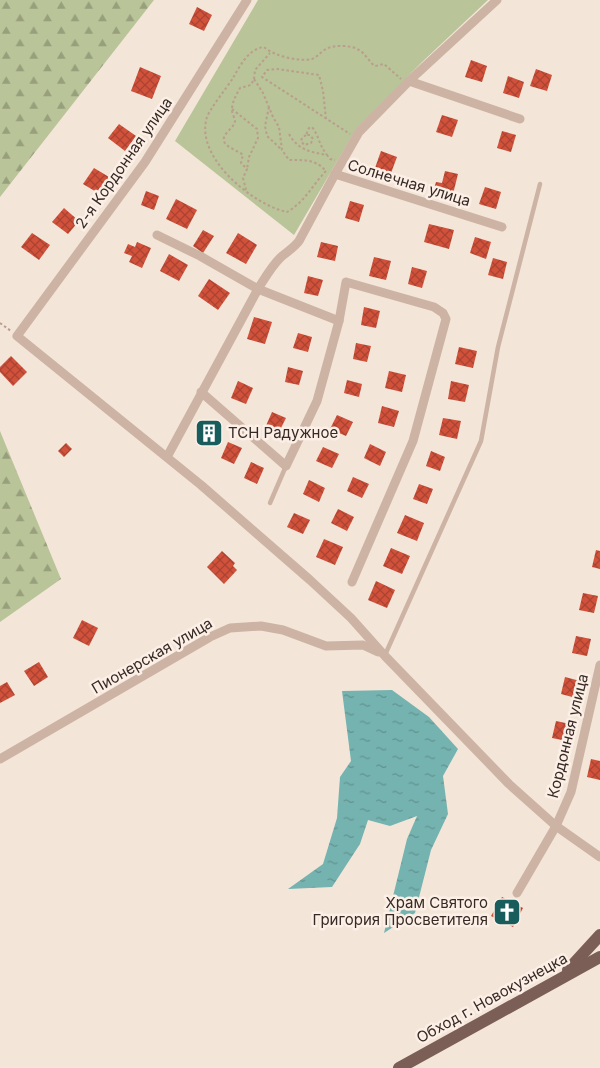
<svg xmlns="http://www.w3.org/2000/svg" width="600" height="1068" viewBox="0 0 600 1068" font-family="Inter,sans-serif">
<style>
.green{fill:#b9c498}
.forest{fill:url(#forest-firs)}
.water{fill:url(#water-ripples)}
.building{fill:url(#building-cross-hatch)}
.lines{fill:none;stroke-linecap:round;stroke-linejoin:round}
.path{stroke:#b99d8e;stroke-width:2;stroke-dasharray:2.5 2.5;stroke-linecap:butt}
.service{stroke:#cdb3a4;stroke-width:4.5}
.minor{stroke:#cdb3a4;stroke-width:9}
.primary{stroke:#7b5f56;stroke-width:12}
.labels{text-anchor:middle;stroke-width:5;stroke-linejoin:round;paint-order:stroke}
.street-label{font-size:15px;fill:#372a26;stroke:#fbefe6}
.poi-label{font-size:15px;fill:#372a26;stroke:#fbefe6;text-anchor:start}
</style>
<defs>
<pattern id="forest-firs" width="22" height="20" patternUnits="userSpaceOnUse" patternTransform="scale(1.25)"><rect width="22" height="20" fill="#b9c498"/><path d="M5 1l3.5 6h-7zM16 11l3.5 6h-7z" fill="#979f7c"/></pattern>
<pattern id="water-ripples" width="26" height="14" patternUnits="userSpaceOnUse" patternTransform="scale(1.25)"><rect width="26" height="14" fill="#75b3b0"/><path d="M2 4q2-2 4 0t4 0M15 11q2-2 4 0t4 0" fill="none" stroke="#61928f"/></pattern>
<pattern id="building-cross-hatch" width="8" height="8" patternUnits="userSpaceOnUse" patternTransform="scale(1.25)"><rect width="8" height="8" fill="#d1513a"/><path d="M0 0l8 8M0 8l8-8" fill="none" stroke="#aa4331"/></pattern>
</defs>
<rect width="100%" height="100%" fill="#f4e5d9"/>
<polygon class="green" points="258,0 488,0 421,63 356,129 294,235 175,141"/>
<g class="forest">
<polygon points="0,0 154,0 0,197"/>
<polygon points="0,431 61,579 0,622"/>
</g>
<polygon class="water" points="392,690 429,717 458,749 443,776 448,814 431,850 415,913 384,933 407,839 417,816 390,826 368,820 360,844 332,887 288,889 323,864 337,818 340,777 351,761 342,691"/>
<g class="building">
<polygon points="197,7 212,15 204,31 189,24"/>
<polygon points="471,60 487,66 482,82 465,77"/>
<polygon points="140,67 161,76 152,99 131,91"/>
<polygon points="536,69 552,75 547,91 530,86"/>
<polygon points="508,76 524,82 519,98 503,93"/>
<polygon points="442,115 458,120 452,137 436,132"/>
<polygon points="119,124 136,136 125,151 108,138"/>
<polygon points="502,131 516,135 511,152 497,148"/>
<polygon points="381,151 397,157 391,173 375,168"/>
<polygon points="94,168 109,177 98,193 83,184"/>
<polygon points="445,171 458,174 453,194 434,189 436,182 442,183"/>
<polygon points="485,187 501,192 496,209 479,204"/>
<polygon points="146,191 159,196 154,210 141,205"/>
<polygon points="176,199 197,210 187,229 166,219"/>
<polygon points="350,201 364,205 359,222 345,218"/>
<polygon points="64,208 79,221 68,234 52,222"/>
<polygon points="429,224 454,230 449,249 424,242"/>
<polygon points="203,230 214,236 203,253 193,246"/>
<polygon points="32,233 50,245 39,260 21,247"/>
<polygon points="238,233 257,245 246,264 226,253"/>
<polygon points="475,237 491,242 486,259 470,253"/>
<polygon points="137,242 151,248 142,268 129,262 132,256 124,253 128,244 135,247"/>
<polygon points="321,242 338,246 335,261 317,257"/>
<polygon points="169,254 188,265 179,281 160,271"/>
<polygon points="374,257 391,261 386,280 369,276"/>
<polygon points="493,258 507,262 503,279 488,275"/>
<polygon points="412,267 427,271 422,288 408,284"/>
<polygon points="308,276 323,280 318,296 304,293"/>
<polygon points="209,279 230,293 218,310 198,296"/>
<polygon points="364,307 380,311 376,328 361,325"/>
<polygon points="254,317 272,322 265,344 247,339"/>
<polygon points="298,333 312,337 308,352 293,348"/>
<polygon points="356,343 371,346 367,362 353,359"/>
<polygon points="459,347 477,351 473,368 455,364"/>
<polygon points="11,356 27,372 13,386 0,372 0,367"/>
<polygon points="288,367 303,371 299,385 285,382"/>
<polygon points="389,371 406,375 402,392 385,388"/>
<polygon points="347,380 362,384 359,397 344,393"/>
<polygon points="238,381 253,388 246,404 231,398"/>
<polygon points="451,381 469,385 465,402 448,399"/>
<polygon points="382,406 399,411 394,427 378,423"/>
<polygon points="272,412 286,418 278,434 265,428"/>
<polygon points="337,415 353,422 346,436 330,429"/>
<polygon points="443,418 461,421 457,439 439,435"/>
<polygon points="206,422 219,428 212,444 199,438"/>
<polygon points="228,442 242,448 234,464 221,458"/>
<polygon points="66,443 72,449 64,457 58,451"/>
<polygon points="370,444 386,452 380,466 364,458"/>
<polygon points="323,447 339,454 332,468 316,461"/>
<polygon points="431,451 445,457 440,471 426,466"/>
<polygon points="251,462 264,468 257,484 244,478"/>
<polygon points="353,477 369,484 362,498 347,491"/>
<polygon points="309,480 325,488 319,502 303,494"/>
<polygon points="419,484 433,489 427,504 413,499"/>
<polygon points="338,509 354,517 347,531 331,523"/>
<polygon points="294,513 310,520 303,534 287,527"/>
<polygon points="405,515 424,523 417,541 397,533"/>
<polygon points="324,539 343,547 335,565 316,557"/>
<polygon points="391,548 410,556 402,574 383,566"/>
<polygon points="596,550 600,551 600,569 592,567"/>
<polygon points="222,551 235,563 233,566 237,570 224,584 207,567"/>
<polygon points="376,581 395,590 387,608 368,600"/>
<polygon points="583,593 598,596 594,613 579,610"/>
<polygon points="82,620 98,628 89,646 73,638"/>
<polygon points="576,636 591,639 587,656 572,653"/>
<polygon points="39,662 48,677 34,686 24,671"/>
<polygon points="565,677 580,681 576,698 561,694"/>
<polygon points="7,682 15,695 0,703 0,686"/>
<polygon points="556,721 570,724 567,741 552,738"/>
<polygon points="591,759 600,761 600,780 587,777"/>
<polygon points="502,897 523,908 513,927 491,916"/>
</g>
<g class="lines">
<g class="path">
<polyline points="254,79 255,70 270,53"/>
<polyline points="269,107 265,126 267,136 282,150"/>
<polyline points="232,109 257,129 258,138 249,157 247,169"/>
<polyline points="326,119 323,91 319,75 277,69 267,70 262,77 350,134"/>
<path d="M289 134C298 150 310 152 327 155L330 159 335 160"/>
<path d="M306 135 302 138 301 141 304 145 311 143 313 139 310 135H306L309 128 312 127C319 136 319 145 327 155"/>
<path d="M326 171C313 184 305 202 287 212 253 205 194 157 207 117 211 107 226 89 233 78 240 66 248 49 264 47 274 56 299 62 312 59 318 57 322 50 328 48 335 45 352 45 359 50 365 53 369 62 375 66L384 64 401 79"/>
<path d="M246 190 243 178 247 169 241 163 243 155C239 151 225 147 224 141 222 133 234 129 235 121 235 118 232 114 232 110 232 102 236 95 240 88L251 85 254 79 263 93 273 117 279 127 282 150 289 160C303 160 315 159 325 170"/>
<polyline points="0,323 11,331"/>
</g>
<g class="service">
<polyline points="270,503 286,466"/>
<polyline points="385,655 481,441 498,347 540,184"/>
</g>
<g class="minor">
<polyline points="247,0 145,162 17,336 201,485 310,580 351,618 385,656 509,784 556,826 600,857"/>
<polyline points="497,0 409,81 359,132 335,174 502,227"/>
<polyline points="409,81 520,119"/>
<polyline points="157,235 200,256 258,289 339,321"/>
<polyline points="201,392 286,466 317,401 339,321 346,282 434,307 443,313 446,319 413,441 352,582"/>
<path d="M167 457 258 289C265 278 271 267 280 258 286 252 293 249 299 241L335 174"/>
<polyline points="0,759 210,637 230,628 261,626 283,630 326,646 363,645 378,652"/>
<polyline points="517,893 556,826 571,792 600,665"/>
</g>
<g class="primary">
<polyline points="568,970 600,935"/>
<polyline points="399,1068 600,957"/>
</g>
</g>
<defs>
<g id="building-square" transform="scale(1.4375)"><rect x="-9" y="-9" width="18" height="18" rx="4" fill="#185c5b" stroke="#fbefe6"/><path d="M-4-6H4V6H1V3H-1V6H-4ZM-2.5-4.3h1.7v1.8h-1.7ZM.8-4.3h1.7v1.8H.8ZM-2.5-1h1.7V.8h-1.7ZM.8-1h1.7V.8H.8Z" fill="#fff"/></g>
<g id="church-square" transform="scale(1.4375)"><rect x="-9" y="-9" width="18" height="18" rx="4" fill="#185c5b" stroke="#fbefe6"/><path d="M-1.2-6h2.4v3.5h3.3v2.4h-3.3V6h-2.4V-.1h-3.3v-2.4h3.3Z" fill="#fff"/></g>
</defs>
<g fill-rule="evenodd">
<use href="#building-square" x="209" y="433"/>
<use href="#church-square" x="507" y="912"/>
</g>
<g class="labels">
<g class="street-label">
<text transform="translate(124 163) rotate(-55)" y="5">2-я Кордонная улица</text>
<text transform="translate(409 183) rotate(17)" y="5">Солнечная улица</text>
<text transform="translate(152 656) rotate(-30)" y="5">Пионерская улица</text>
<text transform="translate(568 736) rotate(-76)" y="5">Кордонная улица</text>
<text transform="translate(492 998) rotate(-29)" y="5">Обход г. Новокузнецка</text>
</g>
<g class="poi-label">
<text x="228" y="438">ТСН Радужное</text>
<text x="488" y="908" text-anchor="end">Храм Святого<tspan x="488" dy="17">Григория Просветителя</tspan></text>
</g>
</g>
</svg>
